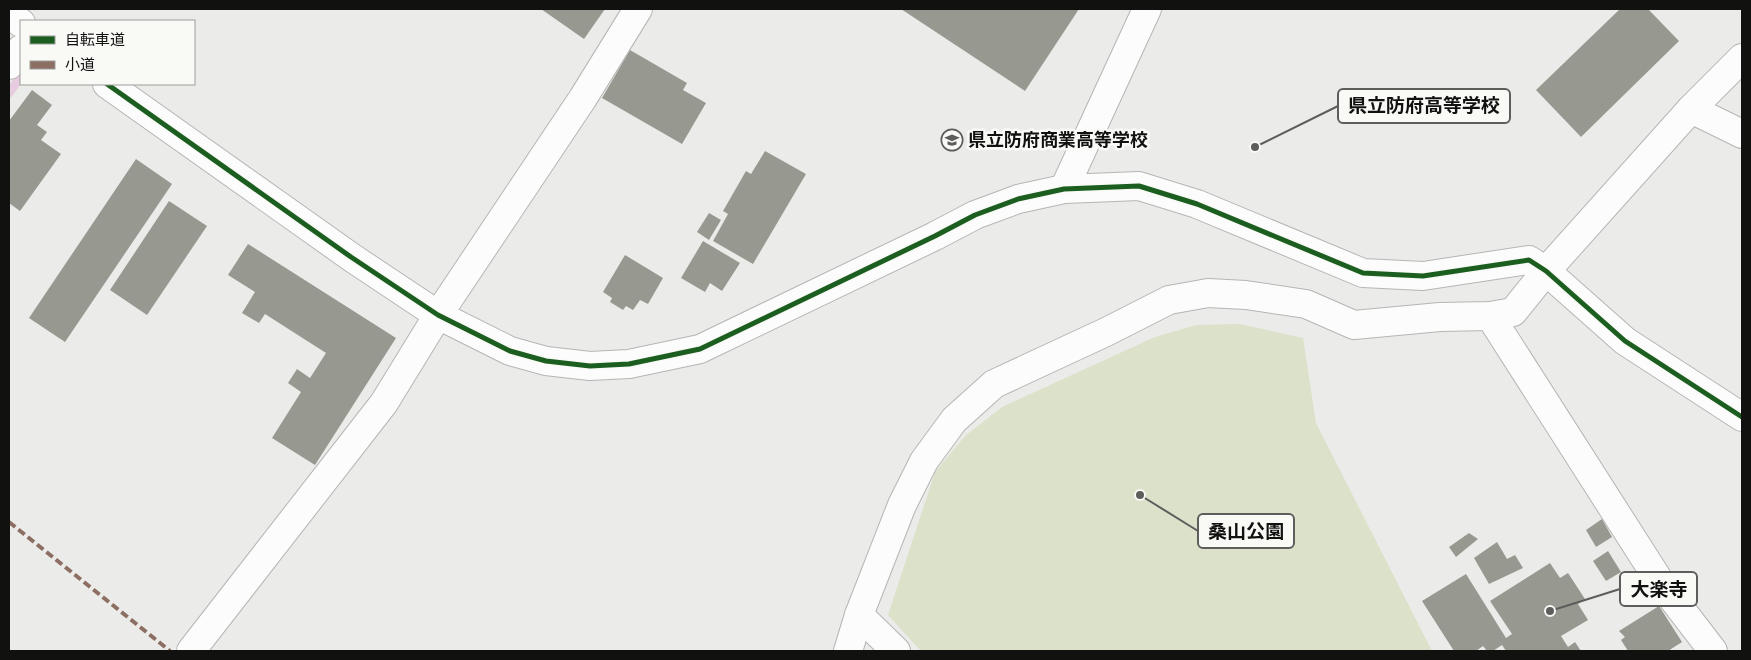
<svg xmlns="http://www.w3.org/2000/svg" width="1751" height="660" viewBox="0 0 1751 660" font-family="Jost,'Noto Sans JP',sans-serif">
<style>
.green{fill:#dce1ca}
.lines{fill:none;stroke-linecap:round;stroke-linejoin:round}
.stream{stroke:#e6ccde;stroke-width:9}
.building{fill:#979990}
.street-casing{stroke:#b5b6b4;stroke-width:30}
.secondary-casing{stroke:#b5b6b4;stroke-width:30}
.street{stroke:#fcfcfc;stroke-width:28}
.secondary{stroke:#fcfcfc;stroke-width:28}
.quiet{stroke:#8d6e63;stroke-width:4;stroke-dasharray:8 4;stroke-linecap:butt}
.cycleway-casing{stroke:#f9faf6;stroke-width:8}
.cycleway{stroke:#1b5e20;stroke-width:5}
.labels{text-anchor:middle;stroke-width:5;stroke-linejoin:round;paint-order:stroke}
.poi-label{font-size:18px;font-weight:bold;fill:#111110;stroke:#f9faf6;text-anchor:start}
.leader{fill:none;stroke:#5d5e5c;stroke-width:2}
.callout-dot{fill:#5d5e5c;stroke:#f9faf6;stroke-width:2}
.callout{fill:#f9faf6;stroke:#5d5e5c;stroke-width:2}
.callout-label{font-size:19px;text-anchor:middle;font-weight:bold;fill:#111110}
</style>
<rect width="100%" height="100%" fill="#ebece9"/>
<polygon class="green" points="1240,324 1303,338 1316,423 1432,651 921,651 888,615 935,472 965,436 1002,407 1155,337 1196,325"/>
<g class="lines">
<polyline class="stream" points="9,93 21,76"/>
</g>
<g class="building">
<polygon points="541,9 605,9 584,39"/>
<polygon points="901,9 1079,9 1025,91"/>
<polygon points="1620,9 1648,9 1679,41 1581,137 1536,90"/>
<polygon points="630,50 687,83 683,90 706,103 682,144 602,98"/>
<polygon points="32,90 52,105 37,125 47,132 41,140 61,154 20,211 9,203 9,121"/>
<polygon points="765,151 806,174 753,264 713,241 728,214 723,211 746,171 751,174"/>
<polygon points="136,159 172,184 65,342 29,318"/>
<polygon points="169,201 207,226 147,315 110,290"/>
<polygon points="709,213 721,220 709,240 697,232"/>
<polygon points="703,241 740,263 722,291 710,283 705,292 681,278"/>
<polygon points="248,244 396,338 315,465 272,438 301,392 288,383 297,369 310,378 326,353 265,314 259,323 242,313 255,292 228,275"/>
<polygon points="625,255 663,278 648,304 640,300 633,310 626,306 623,310 610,302 612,298 603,292"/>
<polygon points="1602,519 1612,537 1596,547 1586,530"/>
<polygon points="1469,533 1478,539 1456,557 1449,547"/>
<polygon points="1497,542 1507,559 1515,555 1523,568 1489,584 1474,558"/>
<polygon points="1608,551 1621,572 1606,581 1593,561"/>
<polygon points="1550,563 1560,578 1568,573 1585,599 1578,604 1588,620 1561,636 1568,647 1575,642 1581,651 1506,651 1502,645 1493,651 1487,651 1483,646 1476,651 1454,651 1422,601 1466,574 1506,638 1512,634 1490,601"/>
<polygon points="1659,606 1682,642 1668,651 1628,651 1621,640 1625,637 1619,631"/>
</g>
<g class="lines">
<g class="street-casing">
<g id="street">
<polyline points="1147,9 1064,189 1139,186 1197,204 1363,273 1423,276 1529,260 1546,271 1625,341 1742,417"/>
<polyline points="9,65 21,49"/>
<polyline points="1691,109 1742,134"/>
<polyline points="1490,316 1660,582 1713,651"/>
<polyline points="859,615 896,651"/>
<polyline points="191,651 384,403 438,315 583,98 638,9"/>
<polyline points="848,651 859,615 902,505 924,461 954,420 994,384 1106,332 1169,300 1208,293 1246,295 1306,304 1354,325 1440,317 1490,316 1513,312 1546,271 1691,109 1742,58"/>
</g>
</g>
<g class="secondary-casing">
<g id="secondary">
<polyline points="9,14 21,23"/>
<polyline points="107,84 351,257 438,315 510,351 546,361 590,366 629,364 700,349 935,236 975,215 1018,199 1064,189"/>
</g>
</g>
<use href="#street" class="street"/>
<use href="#secondary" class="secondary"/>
<polyline class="quiet" points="9,522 170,651"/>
<g class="cycleway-casing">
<polyline id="cycleway" points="107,84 351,257 438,315 510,351 546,361 590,366 629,364 700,349 935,236 975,215 1018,199 1064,189 1139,186 1197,204 1363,273 1423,276 1529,260 1546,271 1625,341 1742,417"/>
</g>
<use href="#cycleway" class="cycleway"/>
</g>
<defs>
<g id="school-ring" transform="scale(1.125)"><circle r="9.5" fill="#f9faf6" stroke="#5d5e5c" stroke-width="1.5"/><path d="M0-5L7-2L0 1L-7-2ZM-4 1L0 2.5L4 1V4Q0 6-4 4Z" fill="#5d5e5c"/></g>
</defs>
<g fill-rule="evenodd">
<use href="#school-ring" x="952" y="140"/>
</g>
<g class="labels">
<g class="poi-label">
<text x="968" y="146">県立防府商業高等学校</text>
</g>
</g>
<path class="leader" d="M1255 147L1338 106M1140 495L1198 531M1550 611L1620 589"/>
<g class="callout-dot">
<circle cx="1255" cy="147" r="5"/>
<circle cx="1140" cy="495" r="5"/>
<circle cx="1550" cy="611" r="5"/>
</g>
<g class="callout">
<rect x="1338" y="89" width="172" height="34" rx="5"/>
<rect x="1198" y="514" width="96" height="34" rx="5"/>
<rect x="1620" y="572" width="77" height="34" rx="5"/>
</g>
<g class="callout-label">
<text x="1424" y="112">県立防府高等学校</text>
<text x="1246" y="538">桑山公園</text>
<text x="1659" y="596">大楽寺</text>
</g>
<rect width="1751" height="660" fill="none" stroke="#111110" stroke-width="20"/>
<rect x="20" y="20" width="175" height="65" fill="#f9faf6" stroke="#9c9d9a"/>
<rect x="30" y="36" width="25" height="8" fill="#1b5e20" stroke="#9c9d9a"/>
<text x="65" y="45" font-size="15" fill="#111110">自転車道</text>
<rect x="30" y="61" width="25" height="8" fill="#8d6e63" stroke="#9c9d9a"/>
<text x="65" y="70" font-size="15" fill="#111110">小道</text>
</svg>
